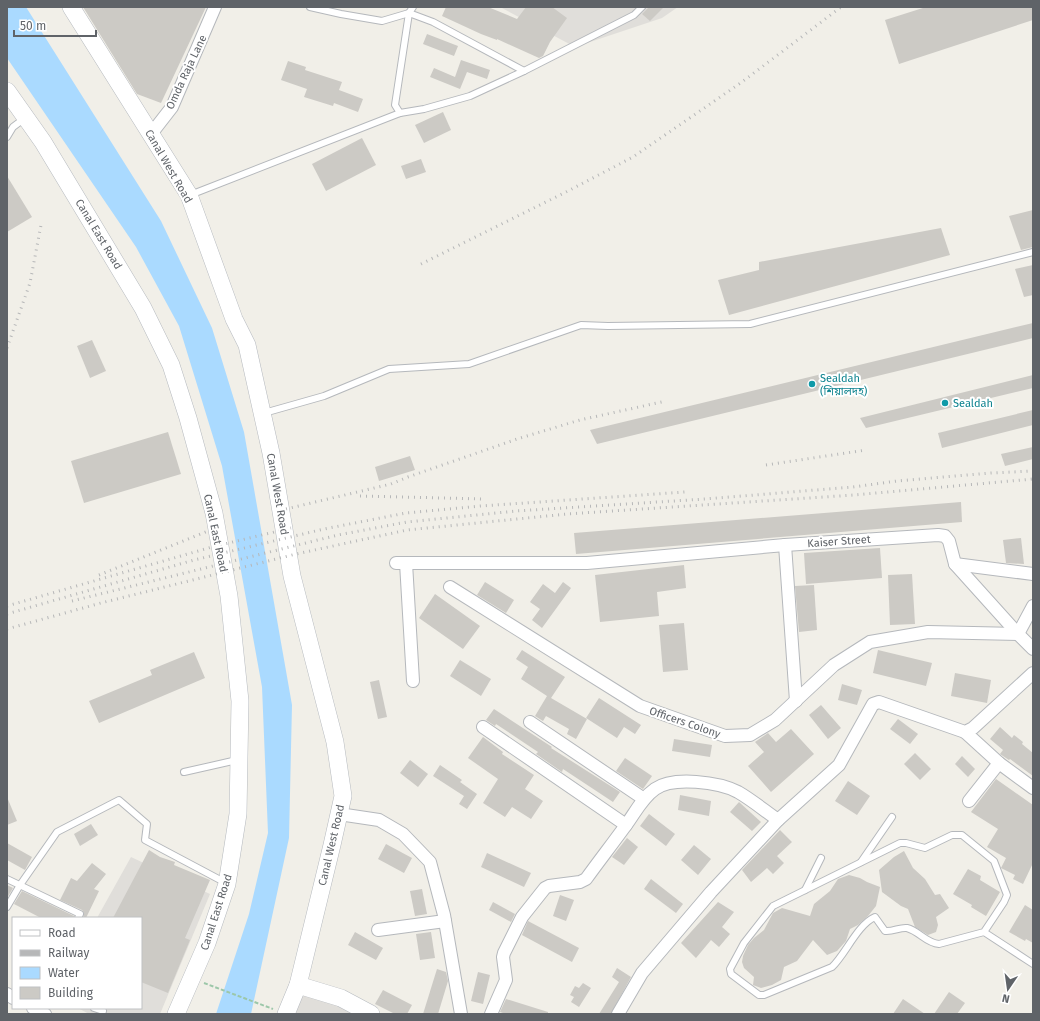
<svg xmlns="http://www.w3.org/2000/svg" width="1040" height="1021" viewBox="0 0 1040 1021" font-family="'Fira Sans','Noto Sans Bengali',sans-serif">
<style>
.industrial{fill:#e0deda}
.water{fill:#aadaff}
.building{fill:#cccac5}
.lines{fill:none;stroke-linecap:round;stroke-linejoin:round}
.lane-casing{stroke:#b5b8bc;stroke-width:8}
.street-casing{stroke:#b5b8bc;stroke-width:14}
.secondary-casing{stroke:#b6babf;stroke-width:18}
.path{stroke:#9cc7a9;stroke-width:2;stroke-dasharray:4 2;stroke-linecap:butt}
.lane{stroke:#fff;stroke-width:6}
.street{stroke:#fff;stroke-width:12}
.secondary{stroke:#fff;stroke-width:17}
.rail{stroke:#b6b7b8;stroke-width:3;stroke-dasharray:1 5;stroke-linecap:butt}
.culture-dot{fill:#0f9aa8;stroke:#fff;stroke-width:1.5}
.labels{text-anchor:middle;stroke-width:4;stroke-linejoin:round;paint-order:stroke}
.street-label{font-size:11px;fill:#5f6368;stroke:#fff}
.culture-label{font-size:11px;fill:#0d838f;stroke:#fff;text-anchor:start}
</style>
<rect width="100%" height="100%" fill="#f1efe8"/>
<g class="industrial">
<polygon points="500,7 678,7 662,18 575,47"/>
<polygon points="131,857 210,894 160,1014 89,1014 78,1008 141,1008 141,918 97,918"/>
<polygon points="300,994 338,1003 358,1014 291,1014"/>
</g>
<polygon class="water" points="7,7 26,7 161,221 212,328 244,432 292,705 289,838 251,1014 216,1014 249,914 268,833 262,687 222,466 179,326 136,247 7,58"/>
<g class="building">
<polygon points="83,7 206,7 161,103 137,94"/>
<polygon points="446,7 488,7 517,19 526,7 552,7 567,18 550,42 543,56 539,58 497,39 497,40 481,34 442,16"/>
<polygon points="649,7 664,7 650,21 642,14"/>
<polygon points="926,7 1033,7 1033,20 899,64 885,20"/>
<polygon points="427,34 458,46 454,56 423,44"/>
<polygon points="461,60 490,70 487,79 467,72 460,89 430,77 434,68 455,77"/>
<polygon points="288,61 306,67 305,70 342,82 339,90 363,99 358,112 334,103 333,106 304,97 307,89 281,80"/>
<polygon points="443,112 451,130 424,143 415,125"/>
<polygon points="362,138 376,165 326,191 312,164"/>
<polygon points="421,159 426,172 406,179 401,166"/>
<polygon points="7,176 32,217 7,232"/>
<polygon points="1033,210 1033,247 1021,250 1009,216"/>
<polygon points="941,228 950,255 729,315 718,280 759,270 759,262"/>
<polygon points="1033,265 1033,295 1024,297 1015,269"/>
<polygon points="1033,323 1033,338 597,444 590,430"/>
<polygon points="92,340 106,371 90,378 77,346"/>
<polygon points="1033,375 1033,388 866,428 860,418"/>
<polygon points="1033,410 1033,425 942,448 938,433"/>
<polygon points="168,432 181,474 84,503 71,461"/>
<polygon points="1033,447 1033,459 1005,466 1001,454"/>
<polygon points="410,456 415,470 379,481 375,467"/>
<polygon points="961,502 962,522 576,554 574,533"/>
<polygon points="1021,538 1024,564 1006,563 1003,540"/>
<polygon points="880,548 882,578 806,584 804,553"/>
<polygon points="684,565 686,588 657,592 659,616 600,622 595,575"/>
<polygon points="912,574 915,624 890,625 888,575"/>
<polygon points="485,582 514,600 506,613 477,595"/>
<polygon points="563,582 571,588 542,628 532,620 540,609 530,602 543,584 555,593"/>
<polygon points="814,585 817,630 799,632 795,586"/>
<polygon points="435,594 480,626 463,649 419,618"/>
<polygon points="684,623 688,670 663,672 659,625"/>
<polygon points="522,650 565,677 551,698 587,719 576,739 567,734 569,729 546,716 543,721 535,716 547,696 521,679 528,667 516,659"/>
<polygon points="878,650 932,663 926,686 873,673"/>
<polygon points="194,652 205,678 99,723 89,701 152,675 150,670"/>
<polygon points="460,660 491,679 481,696 450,676"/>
<polygon points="955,673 991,680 987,703 951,696"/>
<polygon points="379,680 387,717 378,719 370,682"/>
<polygon points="842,684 862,690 857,705 838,700"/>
<polygon points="599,698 641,725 635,734 624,727 617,738 586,718"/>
<polygon points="821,705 841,728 828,739 809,715"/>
<polygon points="494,709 552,747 551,748 620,792 613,802 563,769 562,772 536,754 538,752 496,724 495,726 486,720"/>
<polygon points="898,719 918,734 910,744 890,729"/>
<polygon points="1000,727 1012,738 1014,735 1023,742 1022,744 1033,753 1033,776 1010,759 1009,760 1000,754 1003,750 990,739"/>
<polygon points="791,729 814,754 771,792 748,766 764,752 755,742 768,733 776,742"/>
<polygon points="483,737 503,752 502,754 534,775 525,789 543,801 531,819 512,807 505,817 483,803 498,779 468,758"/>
<polygon points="674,739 712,745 710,757 672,751"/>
<polygon points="915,753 931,769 920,780 904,764"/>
<polygon points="962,756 975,769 968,777 955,764"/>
<polygon points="625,758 652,776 643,789 616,771"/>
<polygon points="410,760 428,774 418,787 400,773"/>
<polygon points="440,765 462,780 460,782 477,794 467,809 459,804 464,796 433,776"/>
<polygon points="996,779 1033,805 1033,863 1023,884 1013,879 1015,875 1001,868 1006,858 987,847 998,829 971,812"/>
<polygon points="848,781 870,796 857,815 835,801"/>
<polygon points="680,795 711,801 709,816 678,810"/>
<polygon points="7,797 17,821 7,825"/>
<polygon points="739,802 761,822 752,831 730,812"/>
<polygon points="649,814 675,834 666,846 640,826"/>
<polygon points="91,824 98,835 80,846 74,834"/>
<polygon points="780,830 792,842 777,856 784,863 773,874 767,868 751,882 742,870"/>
<polygon points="627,838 638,847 624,865 612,857"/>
<polygon points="7,843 32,857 25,870 7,860"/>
<polygon points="386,844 412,858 404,873 378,859"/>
<polygon points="694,845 711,859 698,875 681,860"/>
<polygon points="149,850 160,857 175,862 174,865 210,880 185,938 190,940 168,993 141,982 141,918 113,918"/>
<polygon points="904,851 913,868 925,879 935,895 940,894 949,908 936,917 938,925 936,932 928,935 915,927 908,909 901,906 882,892 879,870 894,857"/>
<polygon points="487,853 531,873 524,887 481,867"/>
<polygon points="92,863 106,874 94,889 99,891 86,918 83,918 84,913 82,910 60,900 71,878 77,881"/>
<polygon points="968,869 981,876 980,880 1000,892 986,916 971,907 972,905 953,894"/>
<polygon points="849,875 860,878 867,882 880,887 876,906 868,916 858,925 850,929 846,941 837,951 827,955 813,940 797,961 784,967 781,980 772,985 761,988 753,985 754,977 744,968 742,962 743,956 748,945 754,938 764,930 773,913 782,908 810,916 814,904 830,891 838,879"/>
<polygon points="651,879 683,904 676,913 644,889"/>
<polygon points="7,885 13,888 7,898"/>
<polygon points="422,889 427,914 415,916 410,891"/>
<polygon points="22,891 74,916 74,918 41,918 14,904"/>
<polygon points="560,895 574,900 566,921 553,916"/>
<polygon points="493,902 515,914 511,922 489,910"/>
<polygon points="718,902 734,912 722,927 730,934 719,947 711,940 696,958 681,943"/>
<polygon points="1025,905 1033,910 1033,943 1026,939 1025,941 1009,932"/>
<polygon points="528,921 579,948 572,962 522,935"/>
<polygon points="355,932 383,948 376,960 348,945"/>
<polygon points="431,932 435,958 420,960 416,934"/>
<polygon points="617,968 631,977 611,1014 599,1014 619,982 612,977"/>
<polygon points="437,969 446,972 448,981 438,1014 423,1014"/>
<polygon points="478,972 490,975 483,1004 471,1001"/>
<polygon points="583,983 591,988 579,1007 571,1002 574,997 570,995 575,986 579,988"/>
<polygon points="383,990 412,1005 407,1014 395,1014 375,1004"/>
<polygon points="949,992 965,1003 957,1014 934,1014"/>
<polygon points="506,999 548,1012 548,1014 506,1014 500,1012"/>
<polygon points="903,999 925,1014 893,1014"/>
</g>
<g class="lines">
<g class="lane-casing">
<g id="lane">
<polyline points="310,7 341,14 382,21 409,13 433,22 524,71 634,15 642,7"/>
<polyline points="400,113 395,105 409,13 413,7"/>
<polyline points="7,137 13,127 25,118"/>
<polyline points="190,195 400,113 424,109 470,96 524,71"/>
<polyline points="264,413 324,396 389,369 469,364 581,325 608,326 750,324 1033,252"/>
<polyline points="184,772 237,760"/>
<polyline points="861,862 892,817"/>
<polyline points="7,879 80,914 78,918"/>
<polyline points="805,890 821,858"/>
<polyline points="7,907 20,885 57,832 119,800 147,824 145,840 226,883"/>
<path d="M984 932 1004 902 1007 895 994 861 962 835H952L925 848 906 843H900L773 906 744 943 730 969 731 974 759 995H764L832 967C845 955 858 924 875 917L885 931C893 932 900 927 907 928 919 931 926 943 939 944L984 932 1033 964"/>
<polyline points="94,1008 103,1011 102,1014"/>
</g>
</g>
<g class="street-casing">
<g id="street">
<polyline points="151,134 172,107 215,7"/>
<polyline points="785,545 796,701"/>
<polyline points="396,563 587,563 785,545 938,535 945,536 949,541 955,564 1018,634 1033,649"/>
<polyline points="406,563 413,681"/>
<polyline points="955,564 1033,574"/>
<polyline points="450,587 640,706 725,736 750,735 775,720 834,665 870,642 928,632 1018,634 1033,606"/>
<polyline points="530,722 644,799"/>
<polyline points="483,727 626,825"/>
<polyline points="965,732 999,763 1033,788"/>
<polyline points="969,801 999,763"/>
<polyline points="339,814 379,820 403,834 430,862 444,915 461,1014"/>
<polyline points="378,930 445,921"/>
<polyline points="7,994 13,998"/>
<polyline points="33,1008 45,1014"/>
<path d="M491 1014 506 980 503 957 504 953 522 917 545 888 549 886 580 882 586 879C599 861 613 843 626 825 635 813 642 798 655 789 673 776 719 782 738 792 752 800 765 811 778 820L839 765 873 704 879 702 965 732 973 728 1033 673"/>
<polyline points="618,1014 642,973 711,892 778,820"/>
</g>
</g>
<g class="secondary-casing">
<g id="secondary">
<polyline points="71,7 189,195 234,319 247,345 271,453 292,576 335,742 343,796 332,845 298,985 286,1014"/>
<polyline points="7,91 43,142 143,308 171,365 188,418 214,513 229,596 240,701 238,814 227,884 207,943 176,1014"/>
<polyline points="298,985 341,998 371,1014"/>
</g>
</g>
<polyline class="path" points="204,983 273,1009"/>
<use href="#lane" class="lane"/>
<use href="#street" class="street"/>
<use href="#secondary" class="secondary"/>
<g class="rail">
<polyline points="421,264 566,192 633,157 742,82 841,7"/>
<polyline points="7,348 30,283 41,225"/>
<polyline points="766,465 866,450"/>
<polyline points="360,496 484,499"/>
<polyline points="286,509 391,484 408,477 517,439 580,420 666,401"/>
<polyline points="99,575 208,531"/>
<polyline points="72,601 338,535 407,522 516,511 705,499 853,487 897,481 991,473 1033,471"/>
<polyline points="7,606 212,547 291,528"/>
<polyline points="7,614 194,560 324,529 406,513 481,506 685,492"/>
<polyline points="7,629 101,603 296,554 407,530 567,514 854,495 1033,479"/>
</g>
</g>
<g class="culture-dot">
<circle cx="812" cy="384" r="4"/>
<circle cx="945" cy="403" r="4"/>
</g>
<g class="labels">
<g class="street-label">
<text transform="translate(186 72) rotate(-65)" y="4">Omda Raja Lane</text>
<text transform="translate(169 166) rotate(60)" y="4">Canal West Road</text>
<text transform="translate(99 234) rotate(59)" y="4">Canal East Road</text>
<text transform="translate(278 494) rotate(80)" y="4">Canal West Road</text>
<text transform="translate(216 533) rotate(78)" y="4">Canal East Road</text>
<text transform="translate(839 541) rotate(-4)" y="4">Kaiser Street</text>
<text transform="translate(685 722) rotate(19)" y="4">Officers Colony</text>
<text transform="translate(331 845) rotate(-77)" y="4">Canal West Road</text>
<text transform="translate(216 912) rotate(-72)" y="4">Canal East Road</text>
</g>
<g class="culture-label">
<text x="820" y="382">Sealdah<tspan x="820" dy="13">(শিয়ালদহ)</tspan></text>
<text x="953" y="407">Sealdah</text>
</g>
</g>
<rect width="1040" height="1021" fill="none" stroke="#5f6368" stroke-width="16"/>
<rect x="12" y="917" width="130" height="92" fill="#ffffff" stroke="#bfc1c3"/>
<rect x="20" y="930" width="20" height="6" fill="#ffffff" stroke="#bfc1c3"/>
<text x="48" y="937" font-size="12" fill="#5f6368">Road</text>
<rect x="20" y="950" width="20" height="6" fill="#b6b7b8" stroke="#bfc1c3"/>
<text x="48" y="957" font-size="12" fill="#5f6368">Railway</text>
<rect x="20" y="967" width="20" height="12" fill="#aadaff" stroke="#bfc1c3"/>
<text x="48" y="977" font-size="12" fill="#5f6368">Water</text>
<rect x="20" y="987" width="20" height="12" fill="#cccac5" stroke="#bfc1c3"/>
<text x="48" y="997" font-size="12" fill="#5f6368">Building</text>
<g transform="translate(1008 989) rotate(193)" stroke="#ffffff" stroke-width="3" paint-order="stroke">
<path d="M0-3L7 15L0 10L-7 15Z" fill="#5f6368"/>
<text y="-6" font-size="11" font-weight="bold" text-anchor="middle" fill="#5f6368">N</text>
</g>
<path d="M14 30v6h82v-6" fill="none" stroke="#5f6368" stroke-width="2"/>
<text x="20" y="30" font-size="12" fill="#5f6368" stroke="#ffffff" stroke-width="3" paint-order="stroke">50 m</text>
</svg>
